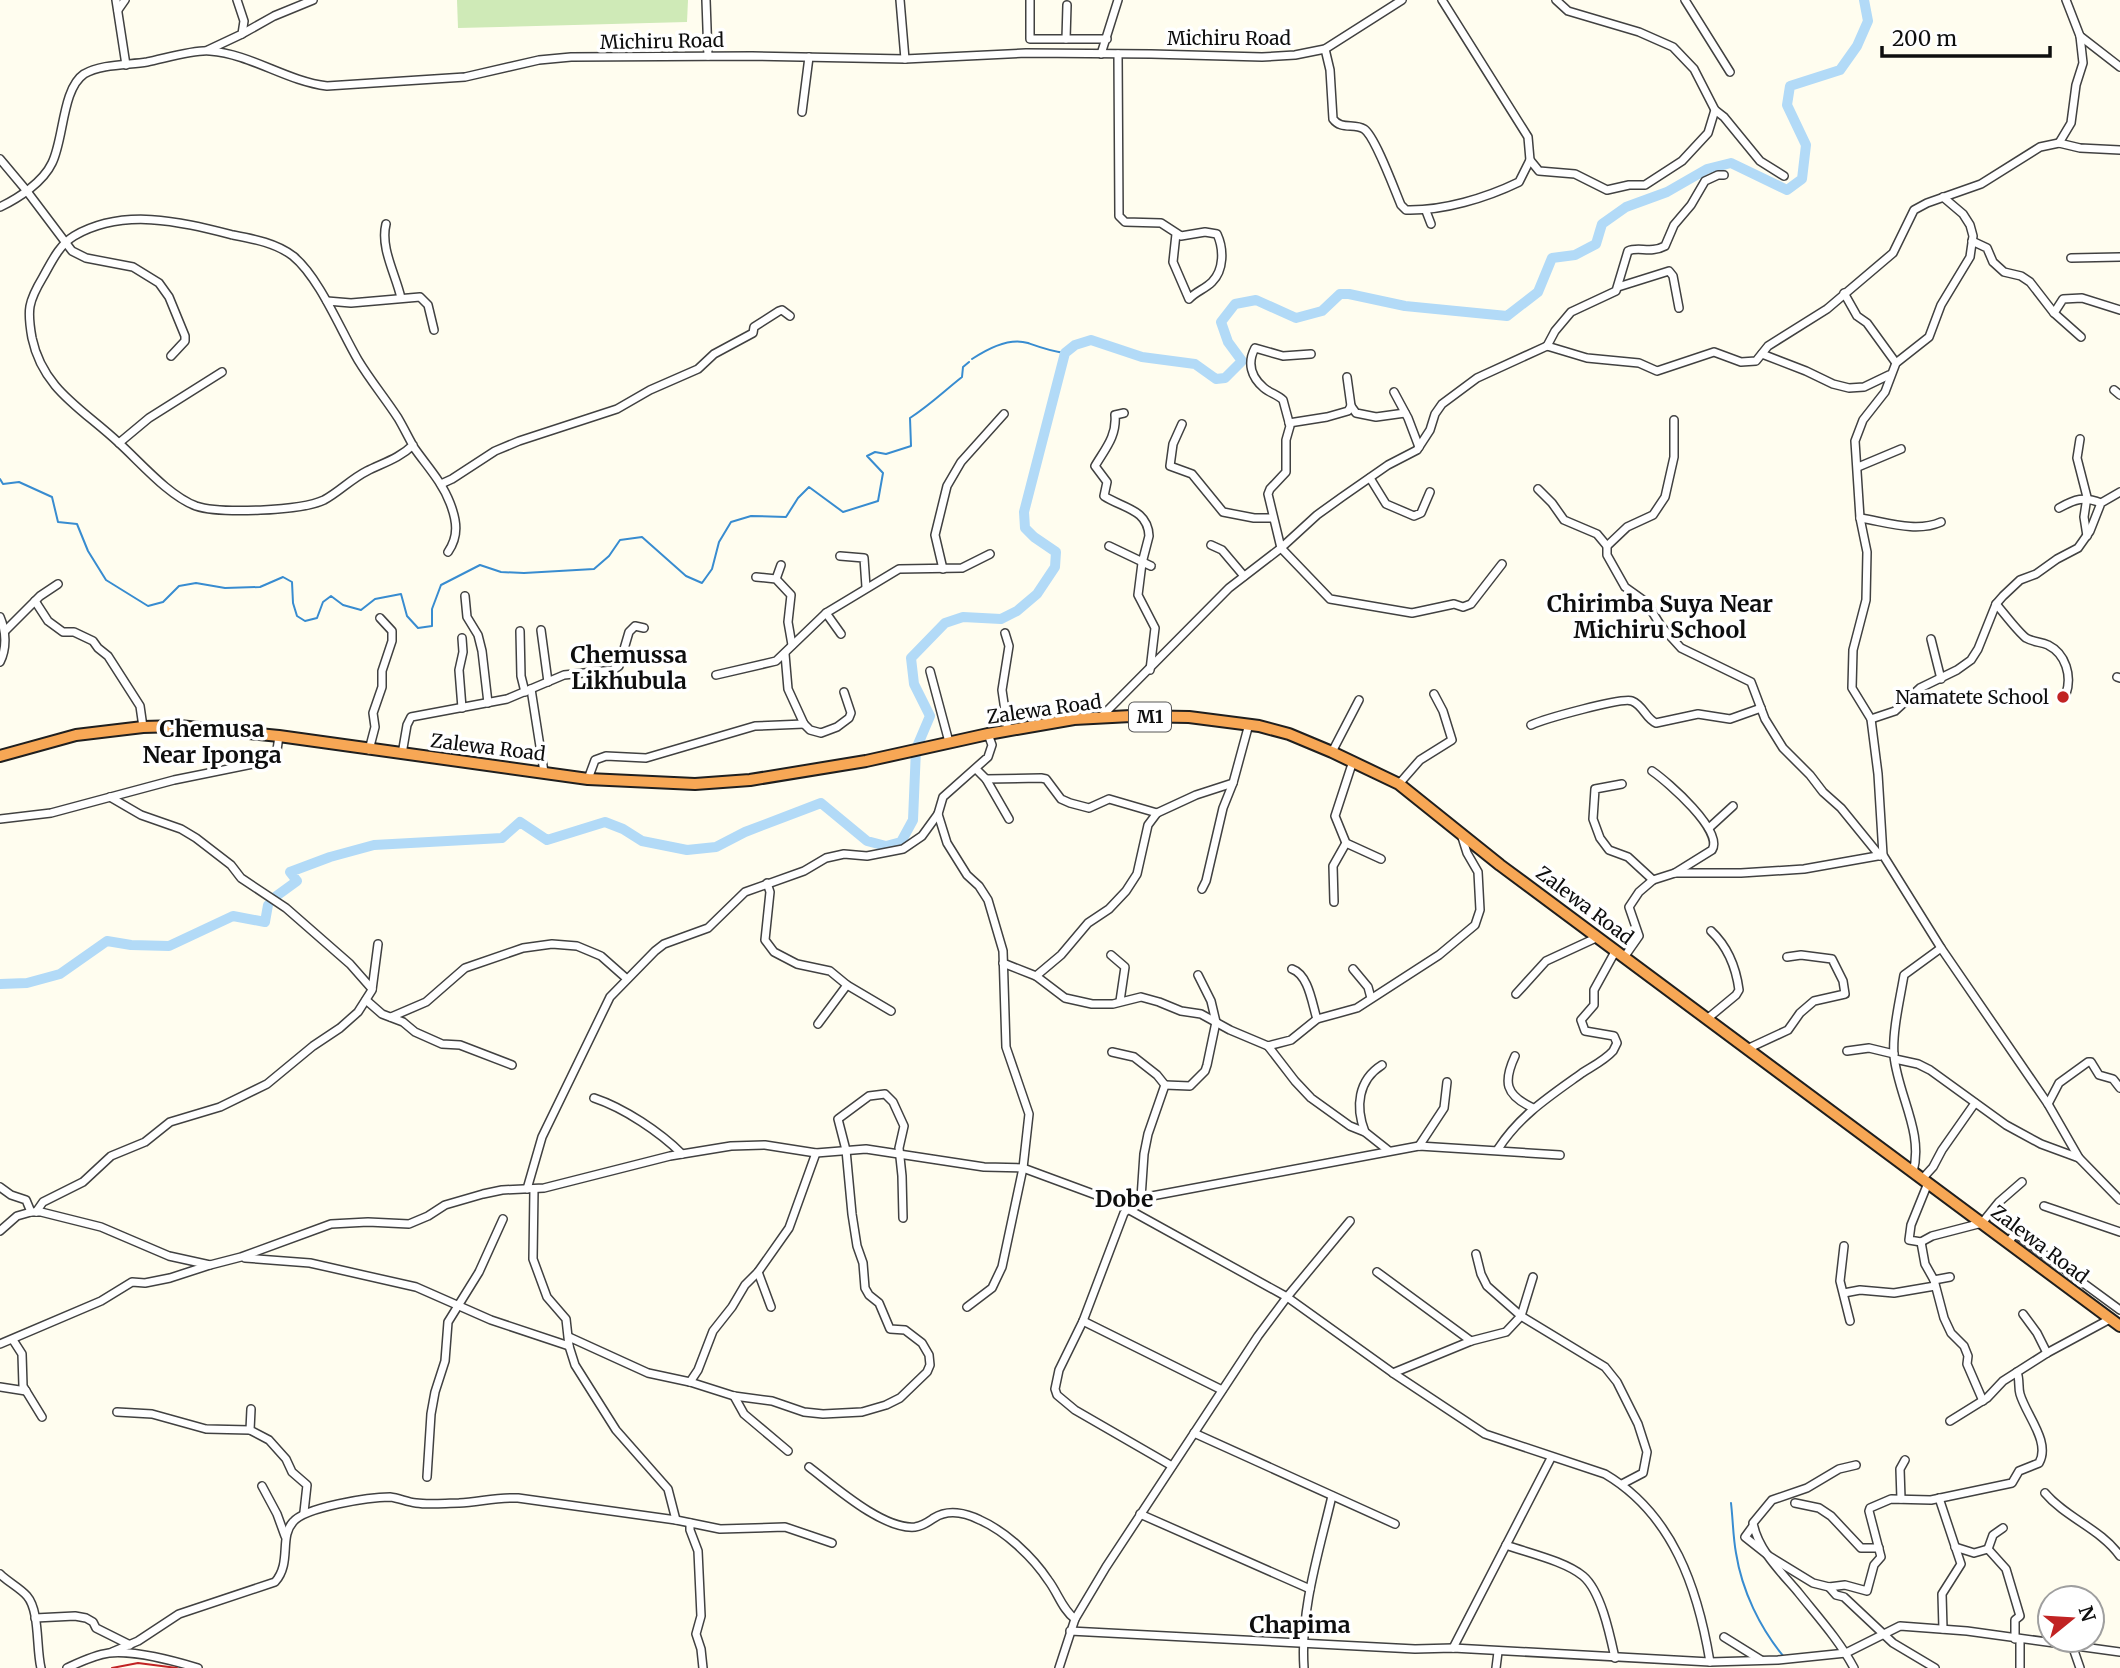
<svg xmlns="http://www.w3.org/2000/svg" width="2120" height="1668" viewBox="0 0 2120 1668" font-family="Merriweather,serif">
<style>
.green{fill:#cfeab7}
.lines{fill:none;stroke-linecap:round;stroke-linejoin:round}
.stream{stroke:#388cd0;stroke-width:2}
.river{stroke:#b2daf7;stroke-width:10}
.minor-casing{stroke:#414141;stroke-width:10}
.highway-casing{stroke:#1f1f1f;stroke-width:14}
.minor{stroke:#fff;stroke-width:7}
.highway{stroke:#f7a755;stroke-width:10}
.rail{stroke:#c12323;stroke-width:2}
.poi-dot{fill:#c12323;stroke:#fff;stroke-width:2.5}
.labels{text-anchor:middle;stroke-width:7;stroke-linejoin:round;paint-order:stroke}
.shield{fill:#fff;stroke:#565656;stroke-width:2}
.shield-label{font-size:18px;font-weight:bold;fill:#0e0e0e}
.street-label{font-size:19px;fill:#0e0e0e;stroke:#fff}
.poi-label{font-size:19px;fill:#0e0e0e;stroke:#fff;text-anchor:end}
.quarter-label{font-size:23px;font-weight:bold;fill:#0e0e0e;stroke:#fff}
</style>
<rect width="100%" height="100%" fill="#fffdef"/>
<polygon class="green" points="457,0 688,0 687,22 458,28"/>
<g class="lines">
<g class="stream">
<path d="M972 359C987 349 1009 337 1028 343 1042 348 1050 351 1065 353"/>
<path d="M0 479 3 484 19 482 52 497 58 522 77 524 88 551 106 580 148 606 163 602 179 586 196 583 225 588 260 587 283 577 292 582 293 603 297 616 305 621 317 618 323 602 331 596 343 605 361 610 375 599 401 594 407 616 418 628 432 626V609L441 585 480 565 501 572 524 573 594 569 609 556 620 540 642 537 686 576 702 583 712 569 719 542 731 522 751 516 786 517 798 498 809 487 843 512 878 501 883 473 867 456 875 452 886 454 911 446 910 418C930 405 943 392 962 377L963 367 969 362"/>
<path d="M1731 1503C1733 1520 1733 1537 1736 1553 1742 1591 1760 1628 1784 1657"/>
</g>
<g class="river">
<polyline points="275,897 297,881 290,872 330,857 374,845 502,838 520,822 547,840 605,822 623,829 642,841 687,850 716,847 745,832 821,803 867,841 886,846 901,842 913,820 916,749 930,716 914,684 911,658 945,623 963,617 1001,619 1017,611 1037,594 1055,567 1056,552 1034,537 1025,528 1024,512 1065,353 1075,345 1091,340 1142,357 1195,364 1216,379 1225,378 1242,361 1228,342 1221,322 1235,304 1256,300 1296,318 1322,311 1340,294 1349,294 1405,306 1507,316 1538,292 1552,258 1575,255 1596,244 1602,224 1626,207 1667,192 1707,169 1731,163 1787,190 1802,179 1806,145 1787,105 1790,86 1840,70 1857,46 1868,21 1864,0"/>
<polyline points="0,984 27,983 60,974 107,941 131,945 169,946 233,916 265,922 268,905"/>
</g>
<g class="minor-casing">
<g id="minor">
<polyline points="116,0 126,65"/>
<polyline points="706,0 708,56"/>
<polyline points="900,0 905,59"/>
<polyline points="1030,0 1030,39 1066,39 1067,5"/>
<polyline points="1442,0 1528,137 1530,160 1539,171 1575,174 1607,190 1629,185 1645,185 1682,161 1708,133 1715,110"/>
<polyline points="1556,0 1568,11 1639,32 1673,47 1694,69 1715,110 1724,117 1760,161 1784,176"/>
<polyline points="1685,0 1730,72"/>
<polyline points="2066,0 2080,36 2120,67"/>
<polyline points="118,10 125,0"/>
<polyline points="242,34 274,16 313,0"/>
<polyline points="1066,39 1107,39"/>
<path d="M1325 49 1330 70 1333 119C1341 130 1354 123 1364 129 1375 136 1395 191 1401 205L1406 210C1443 211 1486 198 1519 182L1530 160"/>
<polyline points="208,50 242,34 244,21 237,0"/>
<polyline points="1101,54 1118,0"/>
<path d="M1118 54 1119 216 1125 222 1161 223 1181 236 1205 232 1217 234C1224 249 1224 270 1212 282 1205 289 1195 292 1189 299L1173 262 1176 234"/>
<polyline points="802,112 809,57"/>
<polyline points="2059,143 2071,123 2076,85 2083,63 2080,36"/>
<polyline points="0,159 26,190 72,251 86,258 133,267 159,283 169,297 185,336 185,341 171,356"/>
<polyline points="1943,197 1963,214 1970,225 1973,236 1970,257 1941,305 1929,337 1896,363 1885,392 1863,420 1855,441 1860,518 1867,552 1866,600 1853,650 1852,688 1871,719 1878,774 1883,855 1941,948 2048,1104 2079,1158 2120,1200"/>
<path d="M0 207C19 198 43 182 52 163 64 139 62 89 84 74 101 64 128 65 147 62 163 59 196 49 210 51 251 54 286 81 327 86L465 77 539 60 571 57 752 56 905 59 1026 53 1151 54 1262 57 1295 55 1325 49 1402 0"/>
<polyline points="1426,211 1431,224"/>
<path d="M386 224C380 248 396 275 401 298"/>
<polyline points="1972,241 1987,248 1993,262 2004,272 2021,276 2030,282 2054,313 2081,337"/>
<polyline points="2071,258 2120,257"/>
<polyline points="1618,287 1669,271 1673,276 1679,308"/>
<polyline points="1844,293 1857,316 1867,323 1896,363"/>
<polyline points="327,301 351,303 420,297 428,305 434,330"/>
<polyline points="2054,313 2063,299 2082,298 2120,310"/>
<path d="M1547 346 1555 331 1571 312 1616 291 1628 251C1639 246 1650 254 1665 246L1674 225 1691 205 1705 181 1718 175H1724"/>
<path d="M1311 354 1283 356 1255 348C1247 363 1251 377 1264 388 1270 393 1278 395 1283 400L1290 426 1286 440V472L1270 489 1268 494 1281 548 1330 599 1412 613 1454 604 1463 607 1471 604 1502 564"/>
<polyline points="1762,354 1806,371 1833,384 1849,388 1864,387 1889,375"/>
<polyline points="2114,390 2120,395"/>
<polyline points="1394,392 1408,418 1419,447"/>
<polyline points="1351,406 1356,413 1376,417 1405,413"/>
<path d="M1124 413 1115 415C1117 436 1105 449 1095 466L1107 482 1104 496C1122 508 1148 509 1149 536L1142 563 1138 595 1155 628 1150 670"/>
<polyline points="1289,423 1327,417 1348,411 1351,406 1347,377"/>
<polyline points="1182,424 1173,444 1170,466 1192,474 1223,512 1254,518 1273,518"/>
<polyline points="2080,439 2077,458 2087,497 2084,517 2087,536"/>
<polyline points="119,443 149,418 222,372"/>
<path d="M413 445C400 458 383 463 367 471 351 479 339 492 324 500 301 511 220 514 196 506 169 496 141 463 119 443 83 409 43 390 32 338 27 310 28 302 43 277 51 263 59 245 74 236 124 207 181 222 233 235 254 239 276 243 293 256 319 277 341 331 358 360 370 380 385 398 398 418 404 428 409 439 415 449 427 466 442 482 450 503 457 521 459 536 448 552"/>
<polyline points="1858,467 1901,449"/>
<polyline points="1370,478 1386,504 1414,516 1421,513 1430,492"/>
<polyline points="441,484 452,479 495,451 519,441 617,409 650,390 698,369 714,354 753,333 754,327 779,311 782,310 790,316"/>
<polyline points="1538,489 1552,503 1564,520 1597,534 1607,546 1607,555 1625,587 1646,602 1661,626 1681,648 1751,682 1765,719 1783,748 1810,775 1823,792 1841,808 1880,856"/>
<path d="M2059 508C2075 499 2084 496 2101 503"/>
<path d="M1860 518C1886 522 1916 533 1941 522"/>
<polyline points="1211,545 1222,550 1244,576"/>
<polyline points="1109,546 1151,566"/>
<polyline points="1607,546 1627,527 1653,515 1665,497 1674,457 1674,420"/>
<polyline points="840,556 864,558 866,587"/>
<polyline points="943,569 935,535 947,486 961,462 1004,414"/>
<polyline points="756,577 776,579 791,595 788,622 792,645"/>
<polyline points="776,579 781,565"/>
<polyline points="465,596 467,617 478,635 482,651 488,703"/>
<polyline points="35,601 48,621 63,632 74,632 93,641 98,648 108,656 140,706 143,727"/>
<path d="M1996 604C2004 613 2017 631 2026 638 2033 642 2041 642 2048 645 2066 654 2072 676 2066 694"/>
<polyline points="826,613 841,634"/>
<path d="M0 617C6 631 7 648 0 662"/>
<polyline points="541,630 548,682"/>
<polyline points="5,631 40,596 58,584"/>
<polyline points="520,631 521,676 525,692"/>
<polyline points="1005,633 1009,646 1002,690 1008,731"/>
<polyline points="462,638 463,652 459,670 462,708"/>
<polyline points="1931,639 1941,679"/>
<polyline points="785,654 788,689 804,724 810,730 821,733 837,727 849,718 851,713 844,692"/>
<polyline points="930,671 949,742"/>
<polyline points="716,675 776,661 826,613 899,569 962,568 990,554"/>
<polyline points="2117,677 2120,678"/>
<polyline points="531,689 544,772"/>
<polyline points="1101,717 1229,588 1281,548 1317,515 1342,497 1388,465 1417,450 1430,430 1435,414 1442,404 1477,378 1547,346 1587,358 1639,363 1657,371 1714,352 1741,362 1756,361 1768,346 1827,309 1893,253 1914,210 1927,203 1981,184 2040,147 2059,143 2080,148 2120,150"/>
<polyline points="1871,719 1895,711 1920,688 1957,670 1971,660 1978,649 1996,604 2003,596 2020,580 2036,574 2057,559 2078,548 2090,531 2101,503 2120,492"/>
<path d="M1531 725C1544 719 1622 697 1632 701 1643 705 1646 719 1656 723L1698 714 1730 719 1761 708"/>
<polyline points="369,750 375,727 373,713 382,687 382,671 392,641 392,631 380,618"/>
<polyline points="1332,752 1359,700"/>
<polyline points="402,754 407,725 411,717 507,699 564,675 613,670 619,666 629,632 635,626 644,628"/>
<polyline points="1353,761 1335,816 1346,843 1381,859"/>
<polyline points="976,769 986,779 1009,819"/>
<path d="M1652 771C1668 782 1724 831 1712 850L1675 873"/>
<polyline points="588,779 595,760 606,756 646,758 755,726 804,724"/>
<polyline points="986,779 1041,778 1046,779 1061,799 1070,803 1089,808 1109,799 1157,813"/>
<polyline points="1399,784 1420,760 1452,740 1443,711 1434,694"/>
<polyline points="1622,784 1595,789 1593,819 1600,838 1609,850 1628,857 1653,880"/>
<polyline points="110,797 141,815 181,829 196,838 231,865 241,878 286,908 350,964 372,989"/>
<polyline points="0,819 51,813 174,780 273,760 276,757 279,736"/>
<polyline points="1709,828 1733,806"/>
<polyline points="767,883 770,892 765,940 774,952 797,964 830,971 847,985 891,1011"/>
<polyline points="1202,889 1206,881 1223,808 1233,783"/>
<polyline points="1334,902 1333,866 1346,843"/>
<polyline points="1111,955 1125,967 1120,1001"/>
<polyline points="1625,956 1639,936 1629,907 1639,892 1653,880 1675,873 1741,873 1804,869 1883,855"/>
<polyline points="1003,963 1036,976 1065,998 1092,1004 1113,1004 1141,997 1159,1002 1181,1011 1201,1014 1230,1030 1268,1046 1291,1040 1317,1019 1357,1008 1439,955 1475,925 1480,910 1478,872 1467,853 1461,834"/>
<path d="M1292 969C1309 975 1312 1004 1317 1019"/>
<polyline points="1353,969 1368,987 1371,998"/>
<polyline points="1036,976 1061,955 1088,923 1109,909 1126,891 1137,874 1148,825 1157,813 1196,795 1233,783 1249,724"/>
<polyline points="1516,994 1546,961 1598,937"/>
<polyline points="366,1000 382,1014 403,1022 415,1032 442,1044 460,1045 512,1065"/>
<polyline points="391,1017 426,1002 465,968 523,948 552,944 577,946 601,956 627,979"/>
<path d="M1707 1019 1736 995 1739 990C1736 967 1728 947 1711 931"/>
<polyline points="818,1024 847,985"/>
<polyline points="1268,1046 1295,1081 1311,1098 1350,1126 1365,1132 1389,1151"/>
<polyline points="1747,1049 1788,1030 1800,1013 1814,1001 1845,994 1843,981 1832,959 1801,955 1787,957"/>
<polyline points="1847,1051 1869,1048 1894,1054"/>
<polyline points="1112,1052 1134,1057 1157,1075 1165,1085 1148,1134 1144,1154 1141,1198 1124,1213 1083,1321 1059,1370 1055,1389 1057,1395 1075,1410 1172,1466"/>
<path d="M1515 1056C1503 1082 1505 1095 1533 1108"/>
<polyline points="1895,1059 1918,1064 1930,1070 2006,1125 2041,1144 2079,1158"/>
<polyline points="1165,1085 1190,1086 1205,1071 1207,1065 1216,1022 1211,1001 1198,975"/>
<path d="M594 1098C624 1108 660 1132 682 1154"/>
<polyline points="2048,1104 2059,1083 2088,1062 2091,1062 2099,1075 2113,1079 2120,1088"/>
<path d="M1365 1132C1355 1107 1358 1080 1382 1065"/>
<polyline points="1419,1146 1444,1108 1447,1082"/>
<path d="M1498 1149C1520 1115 1550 1096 1582 1073 1593 1066 1605 1060 1613 1051L1617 1043 1614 1036 1585 1031 1581 1020 1594 1005V990L1616 950"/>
<path d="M1913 1172C1924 1133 1898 1095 1894 1056 1892 1032 1900 999 1904 975L1941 948"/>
<polyline points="1923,1178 1933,1167 1942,1150 1975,1103"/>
<polyline points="1928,1183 1911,1225 1909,1240 1921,1242 1932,1236 1982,1223 1999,1202 2022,1182"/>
<polyline points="0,1187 11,1195 26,1200 31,1212"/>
<polyline points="527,1189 542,1137 610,997 655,951 664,944 708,928 745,892 804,871 826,858 844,854 867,856 903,849 922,836 938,814"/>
<polyline points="534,1189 533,1259 547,1297 566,1319 569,1346 575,1365 616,1430 668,1489 676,1520"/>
<polyline points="1141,1198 1419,1146 1560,1155"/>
<polyline points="2044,1206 2120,1232"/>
<polyline points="36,1212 43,1202 83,1182 111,1156 145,1142 170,1122 220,1107 267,1084 313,1046 340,1028 358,1012 372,990 378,944"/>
<path d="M0 1231 17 1216 31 1212H41L101 1227 169 1256 210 1265 241 1257 331 1224 368 1222 409 1224 428 1216 445 1205 483 1194 502 1190 544 1188 670 1156 731 1146 765 1145 816 1153 866 1149 984 1167 1023 1168 1115 1202 1287 1297 1393 1373 1485 1434 1605 1474C1673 1514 1698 1589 1710 1662"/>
<polyline points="1921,1242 1925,1264 1934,1280 1950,1277"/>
<polyline points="2008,1243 2015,1233 2120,1310"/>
<polyline points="1844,1246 1840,1281 1850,1321"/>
<polyline points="1476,1254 1481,1274 1487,1286 1521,1316 1605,1367 1617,1382 1638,1424 1647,1452 1643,1473 1622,1484"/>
<polyline points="245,1258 310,1263 416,1287 491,1320 569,1346"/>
<polyline points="758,1272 771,1307"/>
<polyline points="1377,1272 1471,1341"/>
<polyline points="1934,1280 1944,1318 1951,1333 1964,1346 1968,1356 1967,1364 1983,1401"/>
<polyline points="1844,1293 1860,1290 1894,1293 1935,1286"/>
<polyline points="967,1307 992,1288 1002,1267 1023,1168 1029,1114 1006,1047 1003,951 988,900 979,886 967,875 947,843 938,814 943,797 988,757 992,745 988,734"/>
<polyline points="2023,1314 2037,1333 2047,1353"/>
<polyline points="1083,1321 1222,1390"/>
<polyline points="569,1337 648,1373 690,1382 734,1396 772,1401 804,1412 823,1414 862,1412 886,1405 900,1398 927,1372 930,1365 929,1355 922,1343 905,1330 890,1329 879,1303 869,1295 865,1288 863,1263 857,1246 852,1214 846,1150 838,1119 869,1096 885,1094 893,1102 904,1126 899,1148 902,1176 903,1218"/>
<polyline points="13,1340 22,1354 23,1386 42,1417"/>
<polyline points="0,1344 101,1301 132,1282 145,1283 170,1278 210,1265"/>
<polyline points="1393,1373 1471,1341 1506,1332 1521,1316 1533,1277"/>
<polyline points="690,1382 698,1370 713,1331 732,1307 745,1285 758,1272 789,1228 816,1153"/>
<polyline points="0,1387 26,1391"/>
<polyline points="734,1396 744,1414 788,1451"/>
<polyline points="251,1409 250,1430 269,1440 286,1459 292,1472 307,1485 304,1512"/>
<polyline points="117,1412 152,1414 206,1429 250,1430"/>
<polyline points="1950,1421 1987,1398 2003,1381 2047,1353 2110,1319"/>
<polyline points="1194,1433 1395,1524"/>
<path d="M809 1467C834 1486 883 1530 915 1527 923 1526 928 1522 934 1518 948 1509 966 1513 980 1520 1005 1531 1033 1557 1048 1580 1058 1593 1062 1609 1075 1619"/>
<polyline points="427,1477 431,1414 435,1392 445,1361 448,1322 479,1272 503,1219"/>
<polyline points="262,1486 277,1514 285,1536"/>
<path d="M2045 1493C2066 1518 2101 1529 2120 1556"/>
<polyline points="1939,1498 1961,1564 1942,1594 1943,1629"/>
<polyline points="1901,1499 1900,1469 1905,1460"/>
<polyline points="1795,1503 1819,1508 1831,1516 1861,1548 1879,1548"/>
<polyline points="1140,1514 1310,1589"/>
<polyline points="690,1523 690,1530 698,1551 701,1616 696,1634 701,1649 703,1668"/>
<path d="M1753 1526 1745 1537 1769 1556 1813 1583 1829 1587 1845 1585 1867 1591 1874 1565 1881 1557 1869 1511 1870 1508 1891 1499 1931 1500 2012 1483 2019 1471 2039 1463C2051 1442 2026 1415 2020 1394 2018 1387 2020 1380 2017 1372"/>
<path d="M1506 1545C1528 1553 1565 1561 1583 1576 1601 1591 1610 1635 1615 1658"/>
<polyline points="1955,1547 1974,1553 1988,1549 2006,1569 2020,1616 2015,1620 2015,1639"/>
<polyline points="1988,1549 1993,1535 2003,1528"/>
<path d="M0 1574C8 1582 20 1588 27 1596 40 1611 36 1648 41 1668"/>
<polyline points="1829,1587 1836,1595 1844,1597 1893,1643 1935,1668"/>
<polyline points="35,1618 75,1616 86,1618 93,1622 96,1628 130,1645"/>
<polyline points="1070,1631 1415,1649 1453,1648 1710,1662 1778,1660 1846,1653 1900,1626 1967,1631 2120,1652"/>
<polyline points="1724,1637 1761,1660"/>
<polyline points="2020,1640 2020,1668"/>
<polyline points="2072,1645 2080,1668"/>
<polyline points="1453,1648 1551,1458"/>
<path d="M112 1652 138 1641 179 1614 275 1582C292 1563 279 1537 293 1522 305 1507 370 1497 390 1497 399 1498 407 1502 416 1503 430 1505 446 1503 459 1503 479 1502 498 1497 518 1498L676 1520 720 1529 785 1527 832 1543"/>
<path d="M67 1668C80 1662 94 1655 109 1653 135 1650 174 1661 198 1668"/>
<polyline points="1059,1668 1075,1619 1106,1567 1258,1336 1287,1297 1350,1221"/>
<path d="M1304 1668C1300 1610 1319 1552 1332 1496"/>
<polyline points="1496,1668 1498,1652"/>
<path d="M1854 1668C1839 1640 1818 1617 1798 1592 1781 1572 1758 1550 1753 1523L1772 1500 1807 1488 1839 1469 1856 1465"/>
</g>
</g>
<g class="highway-casing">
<polyline id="highway" points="0,756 76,735 143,727 179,726 279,736 588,779 695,784 750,780 866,761 988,734 1074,719 1131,716 1189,717 1259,726 1289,734 1332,752 1399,784 1500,865 2120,1326"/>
</g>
<use href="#minor" class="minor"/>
<use href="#highway" class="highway"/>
<polyline class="rail" points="112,1668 138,1663 177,1668"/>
</g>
<circle class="poi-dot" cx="2063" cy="697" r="7"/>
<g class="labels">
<rect class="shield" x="1129" y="702.5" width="42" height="29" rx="5"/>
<g class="shield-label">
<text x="1150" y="723">M1</text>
</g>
<g class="street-label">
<text x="1229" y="45">Michiru Road</text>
<text transform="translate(662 41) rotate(-1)" y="7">Michiru Road</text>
<text transform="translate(1044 709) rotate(-8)" y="7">Zalewa Road</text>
<text transform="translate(488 747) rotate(7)" y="7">Zalewa Road</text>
<text transform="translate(1585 905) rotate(37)" y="7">Zalewa Road</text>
<text transform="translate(2040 1244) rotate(37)" y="7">Zalewa Road</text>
</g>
<g class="poi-label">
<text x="2049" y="704">Namatete School</text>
</g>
<g class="quarter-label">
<text x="1660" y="612">Chirimba Suya Near<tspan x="1660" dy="26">Michiru School</tspan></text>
<text x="629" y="663">Chemussa<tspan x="629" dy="26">Likhubula</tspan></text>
<text x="212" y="737">Chemusa<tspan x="212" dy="26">Near Iponga</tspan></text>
<text x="1124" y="1207">Dobe</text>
<text x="1300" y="1633">Chapima</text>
</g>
</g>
<g transform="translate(2071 1619) rotate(72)"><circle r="33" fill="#ffffff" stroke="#9f9f9f" stroke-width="2"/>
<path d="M0-5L12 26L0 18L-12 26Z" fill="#c12323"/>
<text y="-10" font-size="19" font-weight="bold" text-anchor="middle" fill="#0e0e0e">N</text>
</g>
<path d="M1882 46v10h168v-10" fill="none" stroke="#0e0e0e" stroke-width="3.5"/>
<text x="1892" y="46" font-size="21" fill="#0e0e0e" stroke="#ffffff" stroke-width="5" paint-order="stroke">200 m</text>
</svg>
